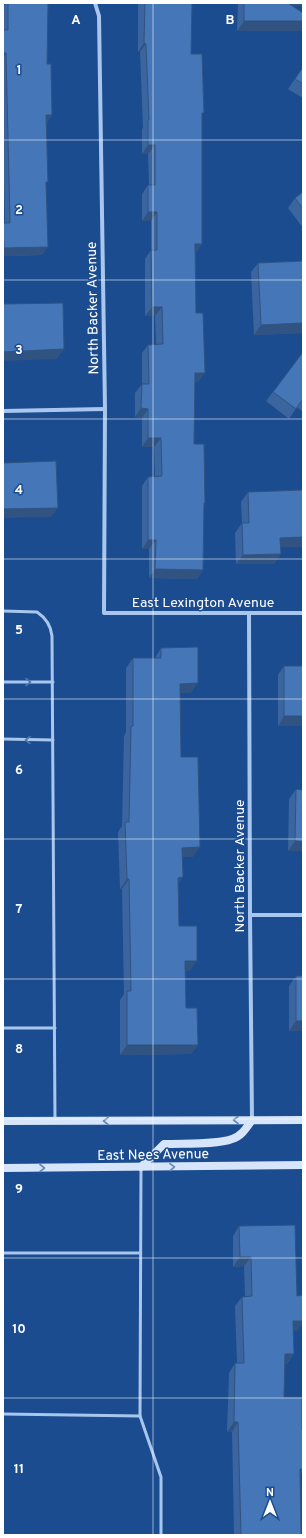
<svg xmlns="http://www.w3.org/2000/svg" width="306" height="1538" viewBox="0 0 306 1538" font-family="Overpass,sans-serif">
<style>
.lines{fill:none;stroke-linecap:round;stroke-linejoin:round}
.service{stroke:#a9c7ee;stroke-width:3}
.minor{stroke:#a9c7ee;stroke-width:4}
.secondary{stroke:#d6e5fa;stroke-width:8}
.wall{fill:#3a659e}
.shaded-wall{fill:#305381}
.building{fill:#4476b8;stroke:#305381}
.oneway{stroke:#4d77b1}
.oneway2{stroke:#6689ba}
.grid{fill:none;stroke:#fff;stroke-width:1;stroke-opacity:0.55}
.labels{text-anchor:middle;stroke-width:3;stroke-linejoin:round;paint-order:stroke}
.street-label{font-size:14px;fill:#fff;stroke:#1b4c90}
.grid-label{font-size:13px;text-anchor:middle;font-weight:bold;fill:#fff;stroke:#1b4c90;stroke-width:3;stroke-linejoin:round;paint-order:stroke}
</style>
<rect width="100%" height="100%" fill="#1b4c90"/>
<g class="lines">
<g class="service">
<path d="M3 611 37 612C46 618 51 626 52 636L55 1121"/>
<polyline points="3,682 53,682"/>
<polyline points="3,739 53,740"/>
<polyline points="3,1028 55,1028"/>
<polyline points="3,1253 140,1253"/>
<polyline points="3,1414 140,1416 141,1168"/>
<polyline points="140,1416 161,1477 161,1535"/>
</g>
<g class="minor">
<polyline points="95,3 99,16 105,409 104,613 303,613"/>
<polyline points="3,411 105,409"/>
<polyline points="249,613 250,915 252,1120"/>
<polyline points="250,915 303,915"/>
</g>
<g class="secondary">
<polyline points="3,1121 303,1120"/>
<path d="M141 1167 164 1144C182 1143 217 1145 232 1139 242 1136 247 1127 252 1120"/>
<polyline points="3,1168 303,1165"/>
</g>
</g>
<g class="wall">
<polygon points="6,3 48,3 47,64 52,115 47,122 46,185 42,255 3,256 3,225 5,223 3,151 3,7"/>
<polygon points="138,3 192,3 191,54 202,116 202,244 195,253 196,313 198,382 194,382 194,444 205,503 204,505 203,570 197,579 149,578 149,549 142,549 142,486 148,477 155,476 154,447 142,447 142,418 135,417 135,393 142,384 142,353 148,345 156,344 155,316 145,316 145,259 151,250 151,221 142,221 142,194 148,185 149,185 148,154 142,154 142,129 143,128 140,52 138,52"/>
<polygon points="238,3 303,3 303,6 293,6 303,31 237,31"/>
<polygon points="303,67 303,98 288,89"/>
<polygon points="303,192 303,228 288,208 295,198"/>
<polygon points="303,261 303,333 254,335 251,272 258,263"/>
<polygon points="303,352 303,412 297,407 289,419 266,401"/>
<polygon points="248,492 281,547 274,564 236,564 235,533 242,523 241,502"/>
<polygon points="161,648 191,693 180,693 181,757 193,857 182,857 183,877 178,883 179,926 190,971 185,971 186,1008 198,1045 191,1054 120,1055 120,1000 124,994 122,889 120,889 118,832 122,826 124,736 126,732 126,668 133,658 155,658"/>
<polygon points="284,666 303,726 278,726 278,675"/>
<polygon points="296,789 303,790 303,851 288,851 289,799"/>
<polygon points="296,976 303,1031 289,1031 289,986"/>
<polygon points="239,1226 297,1296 303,1295 303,1322 297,1331 293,1331 294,1354 287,1364 285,1364 284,1397 300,1475 301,1535 234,1535 232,1432 227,1432 229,1373 235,1363 237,1363 235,1306 242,1297 245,1297 244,1266 233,1267 233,1236"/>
</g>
<g class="shaded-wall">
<polygon points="273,3 303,3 303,6 271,6"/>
<polygon points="244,21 303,21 303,31 237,31"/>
<polygon points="144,43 146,44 140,52 138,52"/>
<polygon points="3,53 6,53 3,58"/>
<polygon points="46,115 52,115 47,122"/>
<polygon points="148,145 155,145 148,154 142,154"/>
<polygon points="148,212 157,212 151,221 142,221"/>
<polygon points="195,244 202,244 196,253 189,253"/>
<polygon points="48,247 42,255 3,256 3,249 4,248"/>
<polygon points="152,307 162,307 155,316 145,316"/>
<polygon points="303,323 303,333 254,335 261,325"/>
<polygon points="64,349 57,359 3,361 3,352"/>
<polygon points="195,373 205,373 198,382 188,382"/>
<polygon points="141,408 148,409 142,418 135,417"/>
<polygon points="148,438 161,438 154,447 142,447"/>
<polygon points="58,508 51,517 3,518 3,509"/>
<polygon points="303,537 303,547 273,547 280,538"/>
<polygon points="148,540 156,540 149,549 142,549"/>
<polygon points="281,554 274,564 236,564 243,555"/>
<polygon points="155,569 203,570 197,579 149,578"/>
<polygon points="198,683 191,693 173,693 180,684"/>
<polygon points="284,716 303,716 303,726 278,726"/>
<polygon points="295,841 303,842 303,851 288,851"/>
<polygon points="200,847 193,857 175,857 182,848"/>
<polygon points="183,877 176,887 178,878"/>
<polygon points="127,879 129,879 122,889 120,889"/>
<polygon points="185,961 197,961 190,971 178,971"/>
<polygon points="296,1021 303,1021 303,1031 289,1031"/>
<polygon points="127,1045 198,1045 191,1054 120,1055"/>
<polygon points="240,1257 251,1257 244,1266 233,1267"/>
<polygon points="293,1321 303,1321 303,1322 297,1331 286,1331"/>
<polygon points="285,1354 294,1354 287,1364 278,1364"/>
<polygon points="234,1422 238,1422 232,1432 227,1432"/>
<polygon points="300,1469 303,1469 303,1471 298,1479"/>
</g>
<g class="building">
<polygon points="8,3 48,3 47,64 51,64 52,115 46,115 48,182 46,182 48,247 4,248 3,223 10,223 6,53 3,53 3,30 8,30"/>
<polygon points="145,3 192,3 191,54 202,54 204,113 202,113 202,244 195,244 196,313 203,313 205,373 195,373 194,444 204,444 205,503 204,503 203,570 155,569 156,540 148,540 148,477 162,476 161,438 148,438 148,409 141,408 142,384 149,384 148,345 163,344 162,307 152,307 151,250 157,250 157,212 148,212 148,185 155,185 155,145 148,145 148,120 149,120 146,44 144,43"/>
<polygon points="244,3 288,3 303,13 303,21 244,21"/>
<polygon points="303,67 303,84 295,79"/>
<polygon points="303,192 303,209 295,198"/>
<polygon points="303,261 303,323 261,325 258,263"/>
<polygon points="63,303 64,349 3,352 3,304"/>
<polygon points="303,352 303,399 296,409 273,392"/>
<polygon points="56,461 58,508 3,509 3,463"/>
<polygon points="303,490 303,537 280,538 281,554 243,555 242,523 249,523 248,492"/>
<polygon points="198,647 198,683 180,684 181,757 198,757 200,847 182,848 183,877 178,878 179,926 197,926 197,961 185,961 186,1008 197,1008 198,1045 127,1045 127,991 131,991 129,879 127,879 125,822 129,822 131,726 133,726 133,658 161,658 161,648"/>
<rect x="284" y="666" width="19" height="50"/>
<polygon points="296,789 303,790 303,842 295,841"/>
<rect x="296" y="976" width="7" height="45"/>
<polygon points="295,1225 297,1296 303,1295 303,1321 293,1321 294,1354 285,1354 284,1397 302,1397 302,1430 303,1430 303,1469 300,1469 301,1535 241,1535 238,1422 234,1422 235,1363 244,1363 242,1297 252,1296 251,1257 240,1257 239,1226"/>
</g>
<defs><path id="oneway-chevron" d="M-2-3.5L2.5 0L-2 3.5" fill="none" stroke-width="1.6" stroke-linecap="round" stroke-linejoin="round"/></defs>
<g class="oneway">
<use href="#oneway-chevron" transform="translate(28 682)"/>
<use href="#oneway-chevron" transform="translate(28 740) rotate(-180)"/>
</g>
<g class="oneway2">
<use href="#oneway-chevron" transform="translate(236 1120) rotate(180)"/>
<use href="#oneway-chevron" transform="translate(106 1121) rotate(180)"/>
<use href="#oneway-chevron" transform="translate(172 1167) rotate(-1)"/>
<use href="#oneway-chevron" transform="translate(42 1168)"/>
</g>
<path class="grid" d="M153 3V1535M3 140H303M3 280H303M3 419H303M3 559H303M3 699H303M3 839H303M3 979H303M3 1119H303M3 1258H303M3 1398H303"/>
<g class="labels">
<g class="street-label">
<text transform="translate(92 308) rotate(-91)" y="5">North Backer Avenue</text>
<text x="203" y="607">East Lexington Avenue</text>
<text transform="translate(239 866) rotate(-90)" y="5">North Backer Avenue</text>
<text transform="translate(153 1154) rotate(-1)" y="5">East Nees Avenue</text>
</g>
</g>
<g class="grid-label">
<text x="76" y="24">A</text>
<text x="230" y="24">B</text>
<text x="19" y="74">1</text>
<text x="19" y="214">2</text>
<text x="19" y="354">3</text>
<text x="19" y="494">4</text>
<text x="19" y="634">5</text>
<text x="19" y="774">6</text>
<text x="19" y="913">7</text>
<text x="19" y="1053">8</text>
<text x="19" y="1193">9</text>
<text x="19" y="1333">10</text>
<text x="19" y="1473">11</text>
</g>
<rect width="306" height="1538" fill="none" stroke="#ffffff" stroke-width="8"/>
<g transform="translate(270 1502)" stroke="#1b4c90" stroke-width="3" paint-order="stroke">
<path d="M0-3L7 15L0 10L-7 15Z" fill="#ffffff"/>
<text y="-6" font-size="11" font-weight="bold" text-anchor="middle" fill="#ffffff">N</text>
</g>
</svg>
